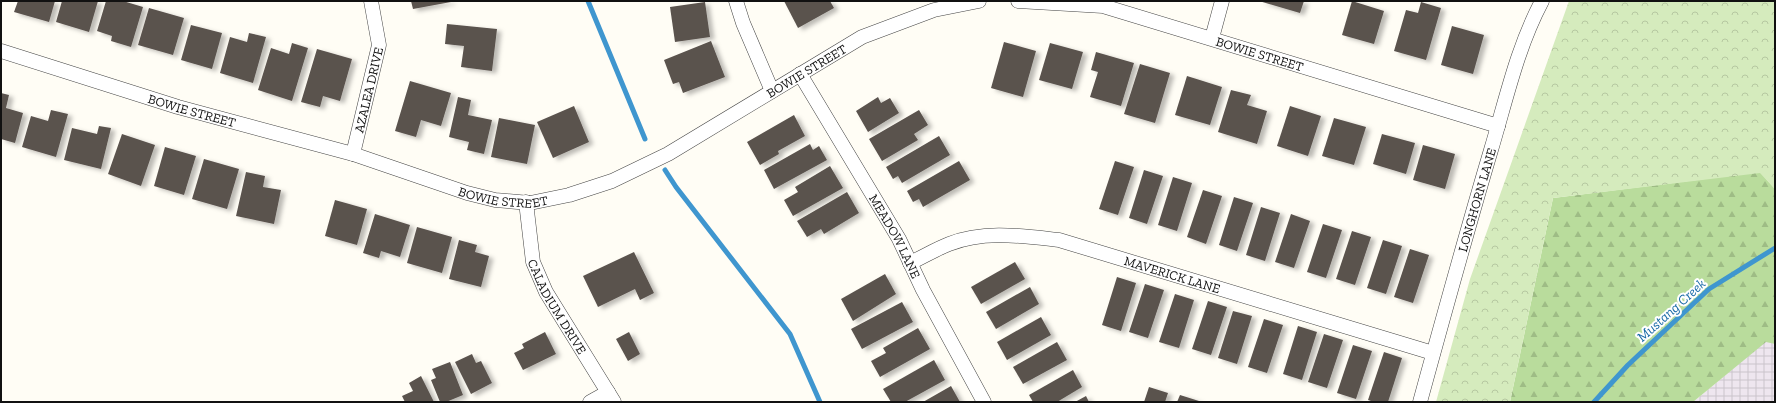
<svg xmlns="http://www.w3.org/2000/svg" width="1776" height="403" viewBox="0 0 1776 403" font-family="'Zilla Slab',serif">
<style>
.industrial{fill:url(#industrial-grid)}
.forest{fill:url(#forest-firs)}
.park{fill:url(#park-crowns)}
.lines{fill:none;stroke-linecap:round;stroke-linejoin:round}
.stream{stroke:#3f96cf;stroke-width:5}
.building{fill:#5a524d;filter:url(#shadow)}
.minor-casing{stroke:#444;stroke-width:15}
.minor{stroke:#fff;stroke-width:14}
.labels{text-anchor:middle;stroke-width:4;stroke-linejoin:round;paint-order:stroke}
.street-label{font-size:13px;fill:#111;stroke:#fff}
.water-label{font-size:14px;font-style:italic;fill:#1768a6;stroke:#fff}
</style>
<defs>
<pattern id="industrial-grid" width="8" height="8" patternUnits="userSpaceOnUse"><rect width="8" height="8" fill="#eee6ef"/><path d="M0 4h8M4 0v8" fill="none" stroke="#cbc4cc"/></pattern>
<pattern id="forest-firs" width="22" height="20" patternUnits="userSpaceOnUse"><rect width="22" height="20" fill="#b9dc9c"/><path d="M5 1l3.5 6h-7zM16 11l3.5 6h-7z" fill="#9ebc85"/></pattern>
<pattern id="park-crowns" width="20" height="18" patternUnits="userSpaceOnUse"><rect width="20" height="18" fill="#d5ebbd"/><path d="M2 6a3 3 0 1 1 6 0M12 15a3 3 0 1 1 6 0" fill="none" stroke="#b6c8a1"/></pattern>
<filter id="shadow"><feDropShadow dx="4.5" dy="2.5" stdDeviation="2" flood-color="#0004"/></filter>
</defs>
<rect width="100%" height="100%" fill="#fffdf5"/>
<polygon class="industrial" points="1766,341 1775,344 1775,402 1693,402"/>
<polygon class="forest" points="1760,172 1775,189 1775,344 1766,342 1693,402 1510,402 1553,198"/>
<polygon class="park" points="1569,1 1775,1 1775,189 1760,173 1553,198 1510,402 1436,402 1470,279"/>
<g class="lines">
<g class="stream">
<polyline points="588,1 645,139"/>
<polyline points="665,170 676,187 790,334 820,402"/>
<polyline points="1594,402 1628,365 1709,289 1775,248"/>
</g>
</g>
<g class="building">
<polygon points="18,1 55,1 49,22 14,12"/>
<polygon points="62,1 98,1 89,32 56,22"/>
<polygon points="106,1 123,1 143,7 131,47 111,41 112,36 97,31"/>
<polygon points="411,1 451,1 451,2 413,9"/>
<polygon points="784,1 830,1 834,8 798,28"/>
<polygon points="1259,1 1304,1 1300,13"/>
<polygon points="1352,1 1384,11 1374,44 1342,35"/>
<polygon points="705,2 710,37 675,42 670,7"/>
<polygon points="1421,2 1441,8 1426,60 1394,51 1406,10 1418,13"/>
<polygon points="149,8 184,18 173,55 138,45"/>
<polygon points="447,24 497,29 492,71 461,67 464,46 445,44"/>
<polygon points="191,25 222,33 212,69 181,60"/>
<polygon points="1452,26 1484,35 1473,74 1441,65"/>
<polygon points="249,33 266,37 253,83 220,73 230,37 247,42"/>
<polygon points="711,41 725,77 683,93 679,82 673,84 664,60"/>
<polygon points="1004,42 1036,51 1023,97 991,88"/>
<polygon points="292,43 308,48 292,101 258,90 271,48 289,54"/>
<polygon points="1050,43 1083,52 1072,89 1039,80"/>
<polygon points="317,49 352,59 340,101 323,96 320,107 301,102"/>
<polygon points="1096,52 1134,63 1121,106 1090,97 1098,72 1091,70"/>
<polygon points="1140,64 1170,73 1155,123 1124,114"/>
<polygon points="1187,76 1222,87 1210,125 1175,115"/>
<polygon points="410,81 451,93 441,126 421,120 416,137 395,131"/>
<polygon points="1231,90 1251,95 1247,105 1267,111 1257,144 1218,132"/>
<polygon points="1,93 9,95 6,108 23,113 15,143 1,139"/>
<polygon points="458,97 471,100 468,115 492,120 484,154 467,150 469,142 449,137"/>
<polygon points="878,97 881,103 890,98 899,113 868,132 856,111"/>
<polygon points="574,106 589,142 553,158 537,122"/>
<polygon points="1290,106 1321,116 1308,156 1277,146"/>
<polygon points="51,110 68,114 56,157 22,147 31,116 48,121"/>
<polygon points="919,110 928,125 914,134 918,140 882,161 869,139"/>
<polygon points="794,115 805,136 778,151 779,154 760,165 747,142"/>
<polygon points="499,118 535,125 527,164 491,157"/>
<polygon points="1334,118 1366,127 1354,165 1322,156"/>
<polygon points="99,126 111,128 101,169 64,160 72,128 97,134"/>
<polygon points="122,134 155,145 141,186 108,174"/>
<polygon points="1382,134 1415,143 1406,174 1373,164"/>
<polygon points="939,136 950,155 902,183 898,176 893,179 886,167"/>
<polygon points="810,144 813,150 819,146 827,160 774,189 764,170"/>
<polygon points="1423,145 1455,154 1445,189 1413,180"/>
<polygon points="165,147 196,156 184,195 154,186"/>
<polygon points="204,159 239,169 227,209 192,199"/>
<polygon points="959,161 970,180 923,207 919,199 913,202 907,191"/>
<polygon points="1115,161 1134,167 1118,215 1099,209"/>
<polygon points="830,166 843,188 793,216 784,200 798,192 795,187"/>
<polygon points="1144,170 1163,176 1147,224 1129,218"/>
<polygon points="246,172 265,176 263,187 281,190 274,224 236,216"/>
<polygon points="1173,177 1192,183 1177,231 1158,225"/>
<polygon points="1203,190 1222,196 1206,244 1187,237"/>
<polygon points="847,192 859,213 824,234 821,229 807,237 797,221"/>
<polygon points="1234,197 1253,203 1237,251 1219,245"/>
<polygon points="335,200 367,209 357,245 325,236"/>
<polygon points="1261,207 1280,213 1265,261 1246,255"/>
<polygon points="375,214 410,225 400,257 381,251 379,258 363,253"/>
<polygon points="1291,214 1310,221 1294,268 1275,262"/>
<polygon points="1323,224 1342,230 1326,278 1307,272"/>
<polygon points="417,227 452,237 442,273 407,263"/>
<polygon points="1352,231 1371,237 1355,285 1336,279"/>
<polygon points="459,240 477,245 475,252 489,256 481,287 449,279"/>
<polygon points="1383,240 1402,246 1386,294 1367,288"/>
<polygon points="1410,249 1429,255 1413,303 1394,297"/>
<polygon points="634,252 654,293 640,300 635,289 598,307 583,276"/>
<polygon points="1015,262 1025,279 981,304 971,287"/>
<polygon points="885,274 896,294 853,321 841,299"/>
<polygon points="1117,277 1136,283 1121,331 1102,325"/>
<polygon points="1145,284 1164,290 1148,338 1129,332"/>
<polygon points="1030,287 1039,304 996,329 986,312"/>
<polygon points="1175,294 1194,300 1179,348 1159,342"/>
<polygon points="1208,301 1227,307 1211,355 1192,349"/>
<polygon points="902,302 913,322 862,349 851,329"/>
<polygon points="1233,311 1252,316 1237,364 1218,358"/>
<polygon points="1041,317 1051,335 1007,360 997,342"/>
<polygon points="1264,319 1283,325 1267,373 1248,367"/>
<polygon points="1298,326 1317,332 1302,380 1283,374"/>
<polygon points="918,328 930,349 880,377 871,361 886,353 883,348"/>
<polygon points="545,332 556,354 523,370 514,353 524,348 522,344"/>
<polygon points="629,332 640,354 628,361 616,339"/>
<polygon points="1324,334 1343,340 1327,388 1308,382"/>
<polygon points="1057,342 1067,360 1023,384 1013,367"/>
<polygon points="1353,345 1372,351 1356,399 1337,393"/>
<polygon points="1384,352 1402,358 1388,402 1374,402 1368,400"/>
<polygon points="472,354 476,363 481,361 492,383 471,394 455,362"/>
<polygon points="934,360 945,380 905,402 891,402 883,389"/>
<polygon points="450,362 463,395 446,402 440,402 431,380 436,378 432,369"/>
<polygon points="1073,370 1082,387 1057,402 1033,402 1029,395"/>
<polygon points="421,376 434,402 405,402 402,396 413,391 409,383"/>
<polygon points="951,386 960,402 923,402"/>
<polygon points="1149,387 1168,393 1165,402 1144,402"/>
<polygon points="1180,395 1199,401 1198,402 1177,402"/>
<polygon points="1086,396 1089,402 1075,402"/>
</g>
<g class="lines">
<g class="minor-casing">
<g id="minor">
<polyline points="736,1 743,23 772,91"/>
<path id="s1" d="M1018 1 1103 6 1498 126"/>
<polyline points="1212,38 1222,1"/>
<path id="s2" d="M1 51 178 107 353 154 467 193 495 200 530 203 569 195 612 181 668 154 862 37 934 10 979 1"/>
<path id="s3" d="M800 74 899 239 923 290 984 402"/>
<path id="s4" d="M353 154 379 45 371 1"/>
<path id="s5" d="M526 202 533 262 546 292 614 402"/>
<path id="s6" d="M910 263C923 257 936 249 949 244 984 230 1022 236 1059 240L1433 353"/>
<polyline points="590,402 608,392"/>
<path id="s7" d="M1420 402C1443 318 1466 234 1491 150 1506 100 1517 48 1542 1"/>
</g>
</g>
<use href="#minor" class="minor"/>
</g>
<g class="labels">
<g class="street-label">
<text dy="5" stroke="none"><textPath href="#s1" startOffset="249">BOWIE STREET</textPath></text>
<text dy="5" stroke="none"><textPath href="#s2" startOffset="860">BOWIE STREET</textPath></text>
<text dy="5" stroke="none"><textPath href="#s4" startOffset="66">AZALEA DRIVE</textPath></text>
<text dy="5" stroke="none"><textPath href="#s2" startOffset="200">BOWIE STREET</textPath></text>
<text dy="5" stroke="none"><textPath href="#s2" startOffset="524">BOWIE STREET</textPath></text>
<text dy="5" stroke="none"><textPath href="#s7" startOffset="210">LONGHORN LANE</textPath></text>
<text dy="5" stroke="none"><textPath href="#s3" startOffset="188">MEADOW LANE</textPath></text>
<text dy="5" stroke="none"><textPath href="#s6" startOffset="273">MAVERICK LANE</textPath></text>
<text dy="5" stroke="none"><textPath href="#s5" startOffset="111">CALADIUM DRIVE</textPath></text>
</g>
<g class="water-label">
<text transform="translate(1671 310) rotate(-42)" y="5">Mustang Creek</text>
</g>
</g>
<rect width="1776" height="403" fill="none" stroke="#111111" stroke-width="4"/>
</svg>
